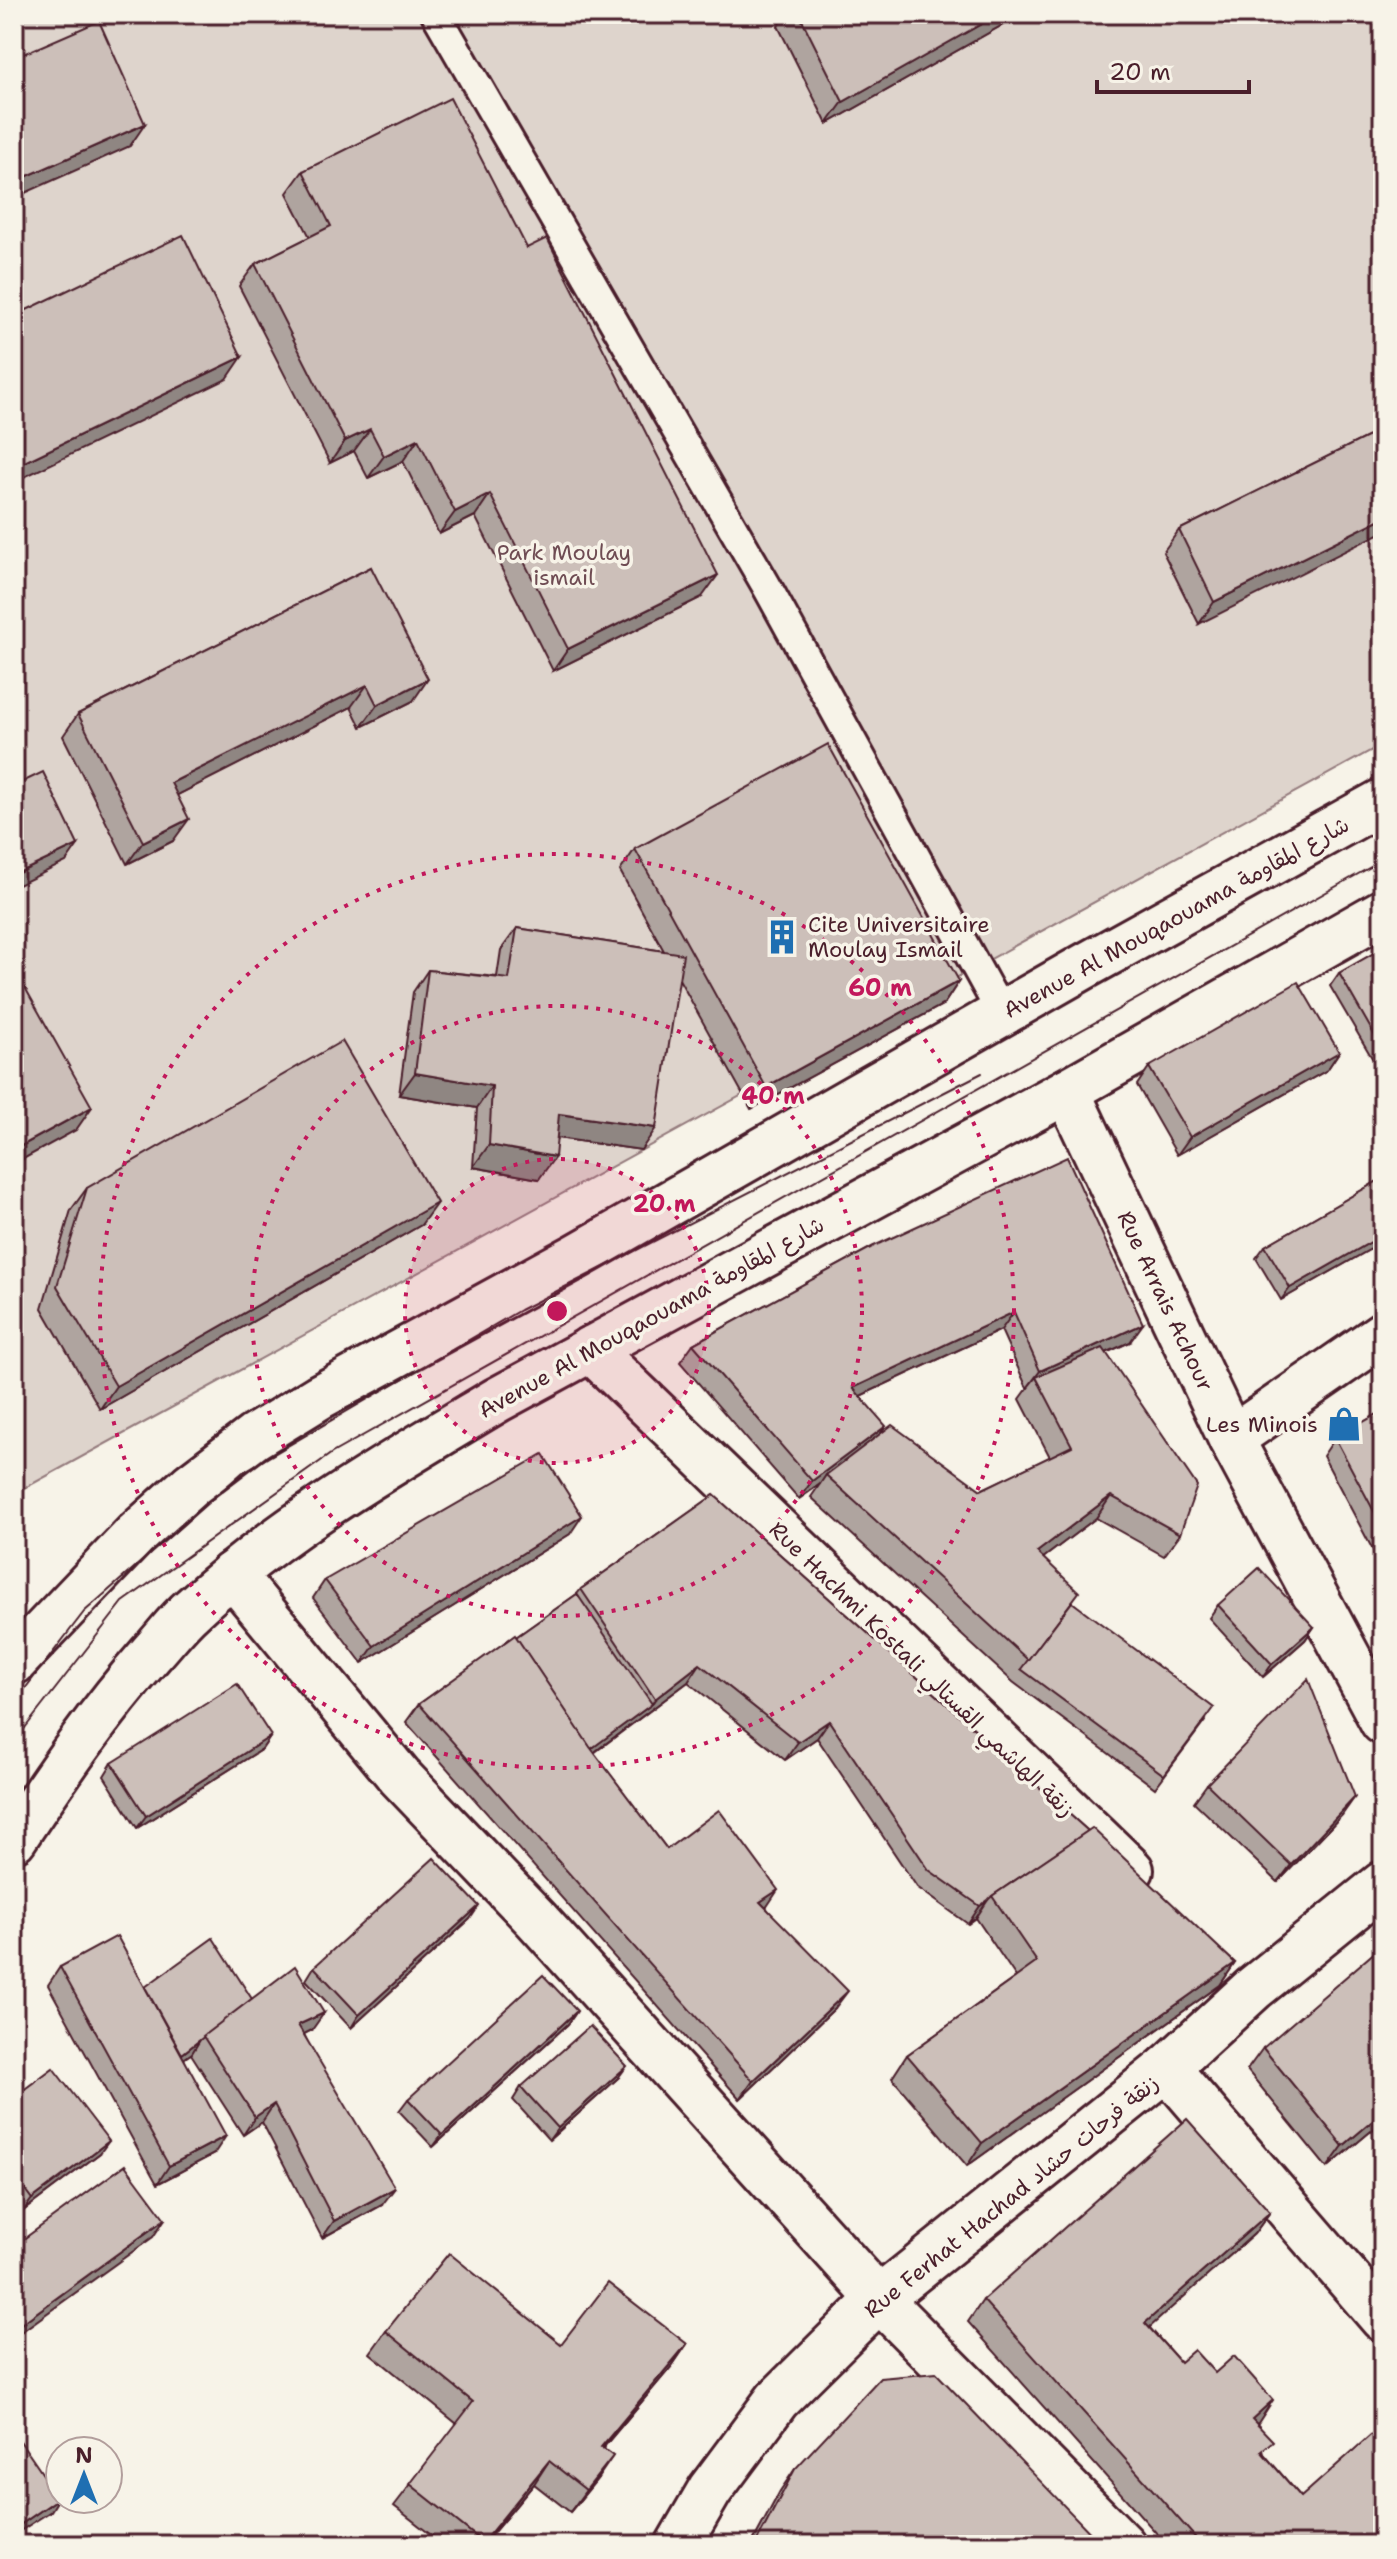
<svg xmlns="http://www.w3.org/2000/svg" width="1397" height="2559" viewBox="0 0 1397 2559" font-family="'Shantell Sans','Playpen Sans Arabic',sans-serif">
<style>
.green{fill:#ded4cc;stroke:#947a7c;stroke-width:2}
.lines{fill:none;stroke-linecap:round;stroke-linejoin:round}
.lane-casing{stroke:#4a1f2b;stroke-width:34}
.street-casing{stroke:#4a1f2b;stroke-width:50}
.secondary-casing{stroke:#4a1f2b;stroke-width:50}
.lane{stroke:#f7f3e8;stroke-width:28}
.street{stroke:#f7f3e8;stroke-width:44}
.secondary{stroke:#f7f3e8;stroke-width:44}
.tram{stroke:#4a1f2b;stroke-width:2}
.wall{fill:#afa49f;stroke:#4a1f2b;stroke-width:2;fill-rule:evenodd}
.shaded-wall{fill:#8f8682;stroke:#4a1f2b;stroke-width:2}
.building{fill:#ccbfb9;stroke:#4a1f2b;stroke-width:2}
.ring{fill:none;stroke:#c2185b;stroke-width:4;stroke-dasharray:4 8}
.labels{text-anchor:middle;stroke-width:7;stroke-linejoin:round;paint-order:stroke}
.park-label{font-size:22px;fill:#6f4c53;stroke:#f7f3e8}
.street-label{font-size:22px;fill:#4a1f2b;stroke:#f7f3e8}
.poi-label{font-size:22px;fill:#4a1f2b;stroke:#f7f3e8;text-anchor:start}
.centre{fill:#c2185b;stroke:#f7f3e8;stroke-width:4}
.ring-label{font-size:24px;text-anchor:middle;font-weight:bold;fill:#c2185b;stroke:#f7f3e8;stroke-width:7;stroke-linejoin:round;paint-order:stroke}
</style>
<rect width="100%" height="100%" fill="#f7f3e8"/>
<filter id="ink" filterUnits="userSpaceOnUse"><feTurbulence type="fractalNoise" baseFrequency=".0125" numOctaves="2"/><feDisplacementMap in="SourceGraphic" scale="16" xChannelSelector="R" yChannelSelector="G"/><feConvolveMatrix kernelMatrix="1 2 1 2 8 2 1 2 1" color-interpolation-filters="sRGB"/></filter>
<g filter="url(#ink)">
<polygon class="green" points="14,14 1383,14 1383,744 14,1494"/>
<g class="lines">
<g class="lane-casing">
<polyline id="lane" points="436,14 766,585 1002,1014"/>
</g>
<g class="street-casing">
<g id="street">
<path id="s1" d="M1067 1091 1231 1439 1383 1722"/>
<polyline points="590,1349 1131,1870"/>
<polyline points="1231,1439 1383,1334"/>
<polyline points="232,1574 399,1776 536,1919 879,2299 1123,2545"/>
<polyline points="1167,2068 1383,2319"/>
<polyline points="678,2545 710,2490 777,2400 879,2299 1167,2068 1254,1988 1383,1884"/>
</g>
</g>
<g class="secondary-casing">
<g id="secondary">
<polyline points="14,1662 135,1535 192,1484 254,1437 319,1397 577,1256 1085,966 1383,801"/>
<path d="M14 1839C57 1774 100 1712 151 1654 165 1639 177 1622 192 1609 282 1526 392 1463 497 1400L1067 1091 1383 912"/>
</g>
</g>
<use href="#lane" class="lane"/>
<use href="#street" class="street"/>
<use href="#secondary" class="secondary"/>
<g class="tram">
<polyline points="14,1703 84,1612 243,1472 520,1310 982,1073"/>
<polyline points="14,1742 123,1602 332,1453 1383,860"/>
</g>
</g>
<g class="wall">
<polygon points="787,14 1022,14 827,124 778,26"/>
<polygon points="303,171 702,597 553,671 475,516 439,534 403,461 368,478 354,451 330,463 239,286 255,264 310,237 287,193"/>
<polygon points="1383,429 1199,624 1163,552 1179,530"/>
<polygon points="371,567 413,701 361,727 351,707 177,795 173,841 127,864 63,736 78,714"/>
<polygon points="635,849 959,981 944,1004 751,1109 679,979 641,1150 557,1138 539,1179 473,1167 477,1108 399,1095 413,992 428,970 497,977 501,950 517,928 664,951 620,871"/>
<polygon points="1383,948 1383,1075 1382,1075 1330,986 1339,973"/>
<polygon points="1339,1052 1327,1070 1177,1155 1137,1085 1149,1067"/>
<polygon points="1383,1178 1383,1242 1281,1300 1256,1258 1265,1246"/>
<polygon points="87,1188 421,1225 100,1409 42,1308 71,1210"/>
<path d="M874 1246 1130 1342 1106 1353 1180 1534 1164 1556 1096 1518 1043 1558 1072 1602 1206 1720 1155 1788 1013 1682 811 1497 820 1484 799 1499 680 1362 693 1344ZM1001 1330 1027 1388H1028L1020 1399 1050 1457 981 1490 881 1433 860 1396Z"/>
<polygon points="1383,1411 1383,1569 1323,1456 1335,1438"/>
<polygon points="714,1495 1235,1963 1220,1985 967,2166 892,2078 907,2055 1016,1977 976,1918 968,1924 917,1887 817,1738 785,1760 688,1682 594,1753 667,1849 766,1907 835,2008 740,2099 406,1722 419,1704 516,1637 577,1594 581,1589"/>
<polygon points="570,1534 362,1663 313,1598 325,1580"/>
<polygon points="1218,1605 1314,1627 1305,1640 1263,1677 1209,1618"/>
<polygon points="271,1736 262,1749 137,1828 104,1776 112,1763"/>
<polygon points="1207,1784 1342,1815 1278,1882 1194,1802"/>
<polygon points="470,1919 351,2028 306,1980 314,1967"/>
<polygon points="60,1967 145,1987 252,1999 312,2030 304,2034 382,2205 322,2238 262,2122 243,2135 191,2054 192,2053 184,2058 214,2154 157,2184 48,1985"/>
<polygon points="577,2011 568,2024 433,2147 399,2111 408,2099"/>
<polygon points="1263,2048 1383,2121 1327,2168 1247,2070"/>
<polygon points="618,2078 549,2140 513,2100 521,2087"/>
<polygon points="14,2097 100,2153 23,2211 14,2199"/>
<polygon points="1270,2212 1254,2234 1149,2327 1180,2362 1257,2424 1264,2454 1301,2497 1383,2545 1167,2545 968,2322 983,2300"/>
<polygon points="386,2331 561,2344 687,2344 672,2366 603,2448 598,2478 570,2512 534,2484 483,2545 444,2545 394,2506 457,2424 370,2353"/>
<polygon points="795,2469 1102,2545 751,2545 780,2491"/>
</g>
<g class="shaded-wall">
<polygon points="999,14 1022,14 827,124 843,102"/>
<polygon points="145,124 130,146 14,198 14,182"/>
<polygon points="242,357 227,379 14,482 14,467"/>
<polygon points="370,429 354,451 330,463 345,441"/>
<polygon points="418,439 403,461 368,478 384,456"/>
<polygon points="490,494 475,516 439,534 455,512"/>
<polygon points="1383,518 1383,532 1199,624 1214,602"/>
<polygon points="718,575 702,597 553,671 568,649"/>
<polygon points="428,679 413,701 361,727 377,705"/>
<polygon points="367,685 351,707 156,806 171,783"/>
<polygon points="189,819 173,841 127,864 143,842"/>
<polygon points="78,845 66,862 14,887 14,875"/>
<polygon points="959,981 944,1004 751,1109 766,1087"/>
<polygon points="1339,1052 1327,1070 1177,1155 1190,1137"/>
<polygon points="415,1073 492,1086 477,1108 399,1095"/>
<polygon points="92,1107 76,1130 14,1164 14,1150"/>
<polygon points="559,1114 656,1128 641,1150 543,1136"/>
<polygon points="489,1145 555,1157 539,1179 473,1167"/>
<polygon points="437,1203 421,1225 100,1409 116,1386"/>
<polygon points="1383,1235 1383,1242 1281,1300 1290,1288"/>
<polygon points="1014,1312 1001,1330 841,1405 853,1388"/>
<polygon points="1143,1324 1130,1342 1039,1383 1036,1377 1027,1388 1040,1371"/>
<polygon points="886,1426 873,1444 826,1475 820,1484 799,1499 812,1481"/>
<polygon points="1111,1496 1096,1518 1022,1574 1037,1552"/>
<polygon points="582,1516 570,1534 362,1663 374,1646"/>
<polygon points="1314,1627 1305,1640 1263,1677 1272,1664"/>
<polygon points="700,1664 688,1682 577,1765 586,1752 652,1704 655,1699"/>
<polygon points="829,1721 817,1738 785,1760 798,1742"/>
<polygon points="271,1736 262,1749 137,1828 146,1816"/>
<polygon points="1355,1797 1342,1815 1278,1882 1291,1865"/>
<polygon points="778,1890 766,1908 760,1902"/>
<polygon points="988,1900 976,1918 968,1924 980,1906"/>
<polygon points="479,1906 470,1919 351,2028 359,2015"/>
<polygon points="1235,1963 1220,1985 967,2166 982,2143"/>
<polygon points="848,1991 835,2008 740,2099 753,2081"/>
<polygon points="577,2011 568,2024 433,2147 442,2135"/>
<polygon points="324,2013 312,2030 286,2043 298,2025"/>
<polygon points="200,2040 192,2053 168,2070 177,2058"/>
<polygon points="627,2066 618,2078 549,2140 558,2128"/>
<polygon points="274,2104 262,2122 243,2135 255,2117"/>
<polygon points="1383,2112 1383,2121 1327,2168 1343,2146"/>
<polygon points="226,2136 214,2154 157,2184 169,2166"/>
<polygon points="109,2141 100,2153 23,2211 32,2199"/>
<polygon points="395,2188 382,2205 322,2238 334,2221"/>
<polygon points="1270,2212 1254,2234 1130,2345 1145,2323"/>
<polygon points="165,2219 153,2237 14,2337 14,2329"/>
<polygon points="687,2344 672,2366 585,2469 601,2447"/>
<polygon points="1273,2400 1258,2423 1237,2441 1252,2419"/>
<polygon points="613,2456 598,2478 570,2512 586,2490"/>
<polygon points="549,2461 534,2484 483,2545 481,2545"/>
<polygon points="59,2498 51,2511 14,2535 14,2529"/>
</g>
<g class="building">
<polygon points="799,14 999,14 843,102"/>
<polygon points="99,21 145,124 14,182 14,58"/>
<polygon points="450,98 527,248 547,238 718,575 568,649 490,494 455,512 418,439 384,456 370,429 345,441 255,264 331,226 303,171"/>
<polygon points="183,235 242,357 14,467 14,316"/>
<polygon points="1383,429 1383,518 1214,602 1179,530"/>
<polygon points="14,474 21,489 14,493"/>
<polygon points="371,567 428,679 377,705 367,685 171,783 189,819 143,842 78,714"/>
<polygon points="828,744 959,981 766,1087 635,849"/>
<polygon points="43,772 78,845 14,875 14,786"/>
<polygon points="517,928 683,954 656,1128 559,1114 555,1157 489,1145 492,1086 415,1073 428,970 509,979"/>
<polygon points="1383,948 1383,1050 1339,973"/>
<polygon points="14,968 92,1107 14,1150"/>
<polygon points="1298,982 1339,1052 1190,1137 1149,1067"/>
<polygon points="342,1041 437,1203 116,1386 57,1286 87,1188"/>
<polygon points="1067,1157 1143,1324 1040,1371 1014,1312 853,1388 886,1426 812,1481 693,1344 874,1246"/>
<polygon points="1383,1178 1383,1235 1290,1288 1265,1246"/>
<polygon points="1103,1348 1197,1486 1180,1534 1111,1496 1037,1552 1079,1592 1028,1660 826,1475 892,1425 981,1490 1072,1446 1036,1377"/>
<polygon points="1383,1411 1383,1528 1335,1438"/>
<polygon points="543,1454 582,1516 374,1646 325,1580"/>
<polygon points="714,1495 1088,1831 992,1896 988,1900 980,1906 929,1870 829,1721 798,1742 700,1664 655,1699 581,1589"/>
<polygon points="1259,1568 1314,1627 1272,1664 1218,1605"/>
<polygon points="577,1594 652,1704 591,1749 516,1637"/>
<polygon points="1072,1602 1214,1708 1164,1775 1021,1669"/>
<polygon points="515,1635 590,1747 667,1849 719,1810 778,1890 760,1902 848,1991 753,2081 419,1704"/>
<polygon points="1308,1679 1355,1797 1291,1865 1207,1784"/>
<polygon points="237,1684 271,1736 146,1816 112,1763"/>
<polygon points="1092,1828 1235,1963 982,2143 907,2055 1037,1962 992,1896"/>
<polygon points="434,1858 479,1906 359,2015 314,1967"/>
<polygon points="117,1936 226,2136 169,2166 60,1967"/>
<polygon points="213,1938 252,1999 182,2054 145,1987"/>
<polygon points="1383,1945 1383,2112 1343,2146 1263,2048"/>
<polygon points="295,1966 324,2013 298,2025 395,2188 334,2221 274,2104 255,2117 203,2036"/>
<polygon points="543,1975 577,2011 442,2135 408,2099"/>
<polygon points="590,2026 627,2066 558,2128 521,2087"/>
<polygon points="53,2068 109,2141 32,2199 14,2175 14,2097"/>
<polygon points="1187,2119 1270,2212 1145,2323 1180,2362 1194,2350 1215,2373 1234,2356 1273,2400 1252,2419 1273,2441 1261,2451 1301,2497 1383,2424 1383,2545 1202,2545 983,2300"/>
<polygon points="125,2165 165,2219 14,2329 14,2246"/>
<polygon points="449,2253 561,2344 608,2283 687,2344 601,2447 613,2456 586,2490 549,2461 483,2542 410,2484 473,2402 386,2331"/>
<polygon points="936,2373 1102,2545 755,2545 795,2469 880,2378"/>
<polygon points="14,2432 59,2498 14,2529"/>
</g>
</g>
<circle cx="557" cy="1311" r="152" fill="#c2185b" fill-opacity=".12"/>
<g class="ring">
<circle cx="557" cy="1311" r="152"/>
<circle cx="557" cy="1311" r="305"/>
<circle cx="557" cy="1311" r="457"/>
</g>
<defs>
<g id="building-bare" transform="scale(2.76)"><path d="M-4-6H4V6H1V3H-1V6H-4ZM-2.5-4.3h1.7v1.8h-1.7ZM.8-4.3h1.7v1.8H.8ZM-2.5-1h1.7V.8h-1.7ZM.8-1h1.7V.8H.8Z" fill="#1f6fb2" stroke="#f7f3e8" stroke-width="2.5" paint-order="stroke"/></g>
<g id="shop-bare" transform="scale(2.76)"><path d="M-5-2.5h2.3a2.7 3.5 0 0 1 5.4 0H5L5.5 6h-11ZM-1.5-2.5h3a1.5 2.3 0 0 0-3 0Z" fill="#1f6fb2" stroke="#f7f3e8" stroke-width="2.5" paint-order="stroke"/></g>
</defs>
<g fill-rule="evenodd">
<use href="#building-bare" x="782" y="937"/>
<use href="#shop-bare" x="1344" y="1424"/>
</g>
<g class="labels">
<g class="park-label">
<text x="564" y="560">Park Moulay<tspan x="564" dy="25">ismail</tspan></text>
</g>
<g class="street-label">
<text transform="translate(1176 917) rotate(-29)" y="8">Avenue Al Mouqaouama شارع المقاومة</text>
<text dy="8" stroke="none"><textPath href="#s1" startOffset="232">Rue Arrais Achour</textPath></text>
<text transform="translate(651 1317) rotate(-29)" y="8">Avenue Al Mouqaouama شارع المقاومة</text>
<text transform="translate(922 1669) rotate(44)" y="8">Rue Hachmi Kostali زنقة الهاشمي القستالي</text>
<text transform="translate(1011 2196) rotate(-39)" y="8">Rue Ferhat Hachad زنقة فرحات حشاد</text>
</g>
<g class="poi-label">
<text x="808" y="932">Cite Universitaire<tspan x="808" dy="25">Moulay Ismail</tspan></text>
<text x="1318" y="1432" text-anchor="end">Les Minois</text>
</g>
</g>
<circle cx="557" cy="1311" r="12" class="centre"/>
<g class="ring-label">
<text x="880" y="996">60 m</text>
<text x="773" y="1104">40 m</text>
<text x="664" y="1212">20 m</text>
</g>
<rect width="1397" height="2559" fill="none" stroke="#f7f3e8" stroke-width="48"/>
<rect x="24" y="24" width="1349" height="2511" fill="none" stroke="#4a1f2b" stroke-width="3" filter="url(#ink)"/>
<g transform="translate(84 2475)"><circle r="38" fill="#f7f3e8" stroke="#b29e9c" stroke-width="2"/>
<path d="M0-6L14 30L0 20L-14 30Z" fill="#1f6fb2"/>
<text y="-12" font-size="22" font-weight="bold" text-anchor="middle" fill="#4a1f2b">N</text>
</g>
<path d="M1097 80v12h152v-12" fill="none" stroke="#4a1f2b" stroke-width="4"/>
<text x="1109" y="80" font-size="24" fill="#4a1f2b" stroke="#f7f3e8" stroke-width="6" paint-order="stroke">20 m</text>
</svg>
